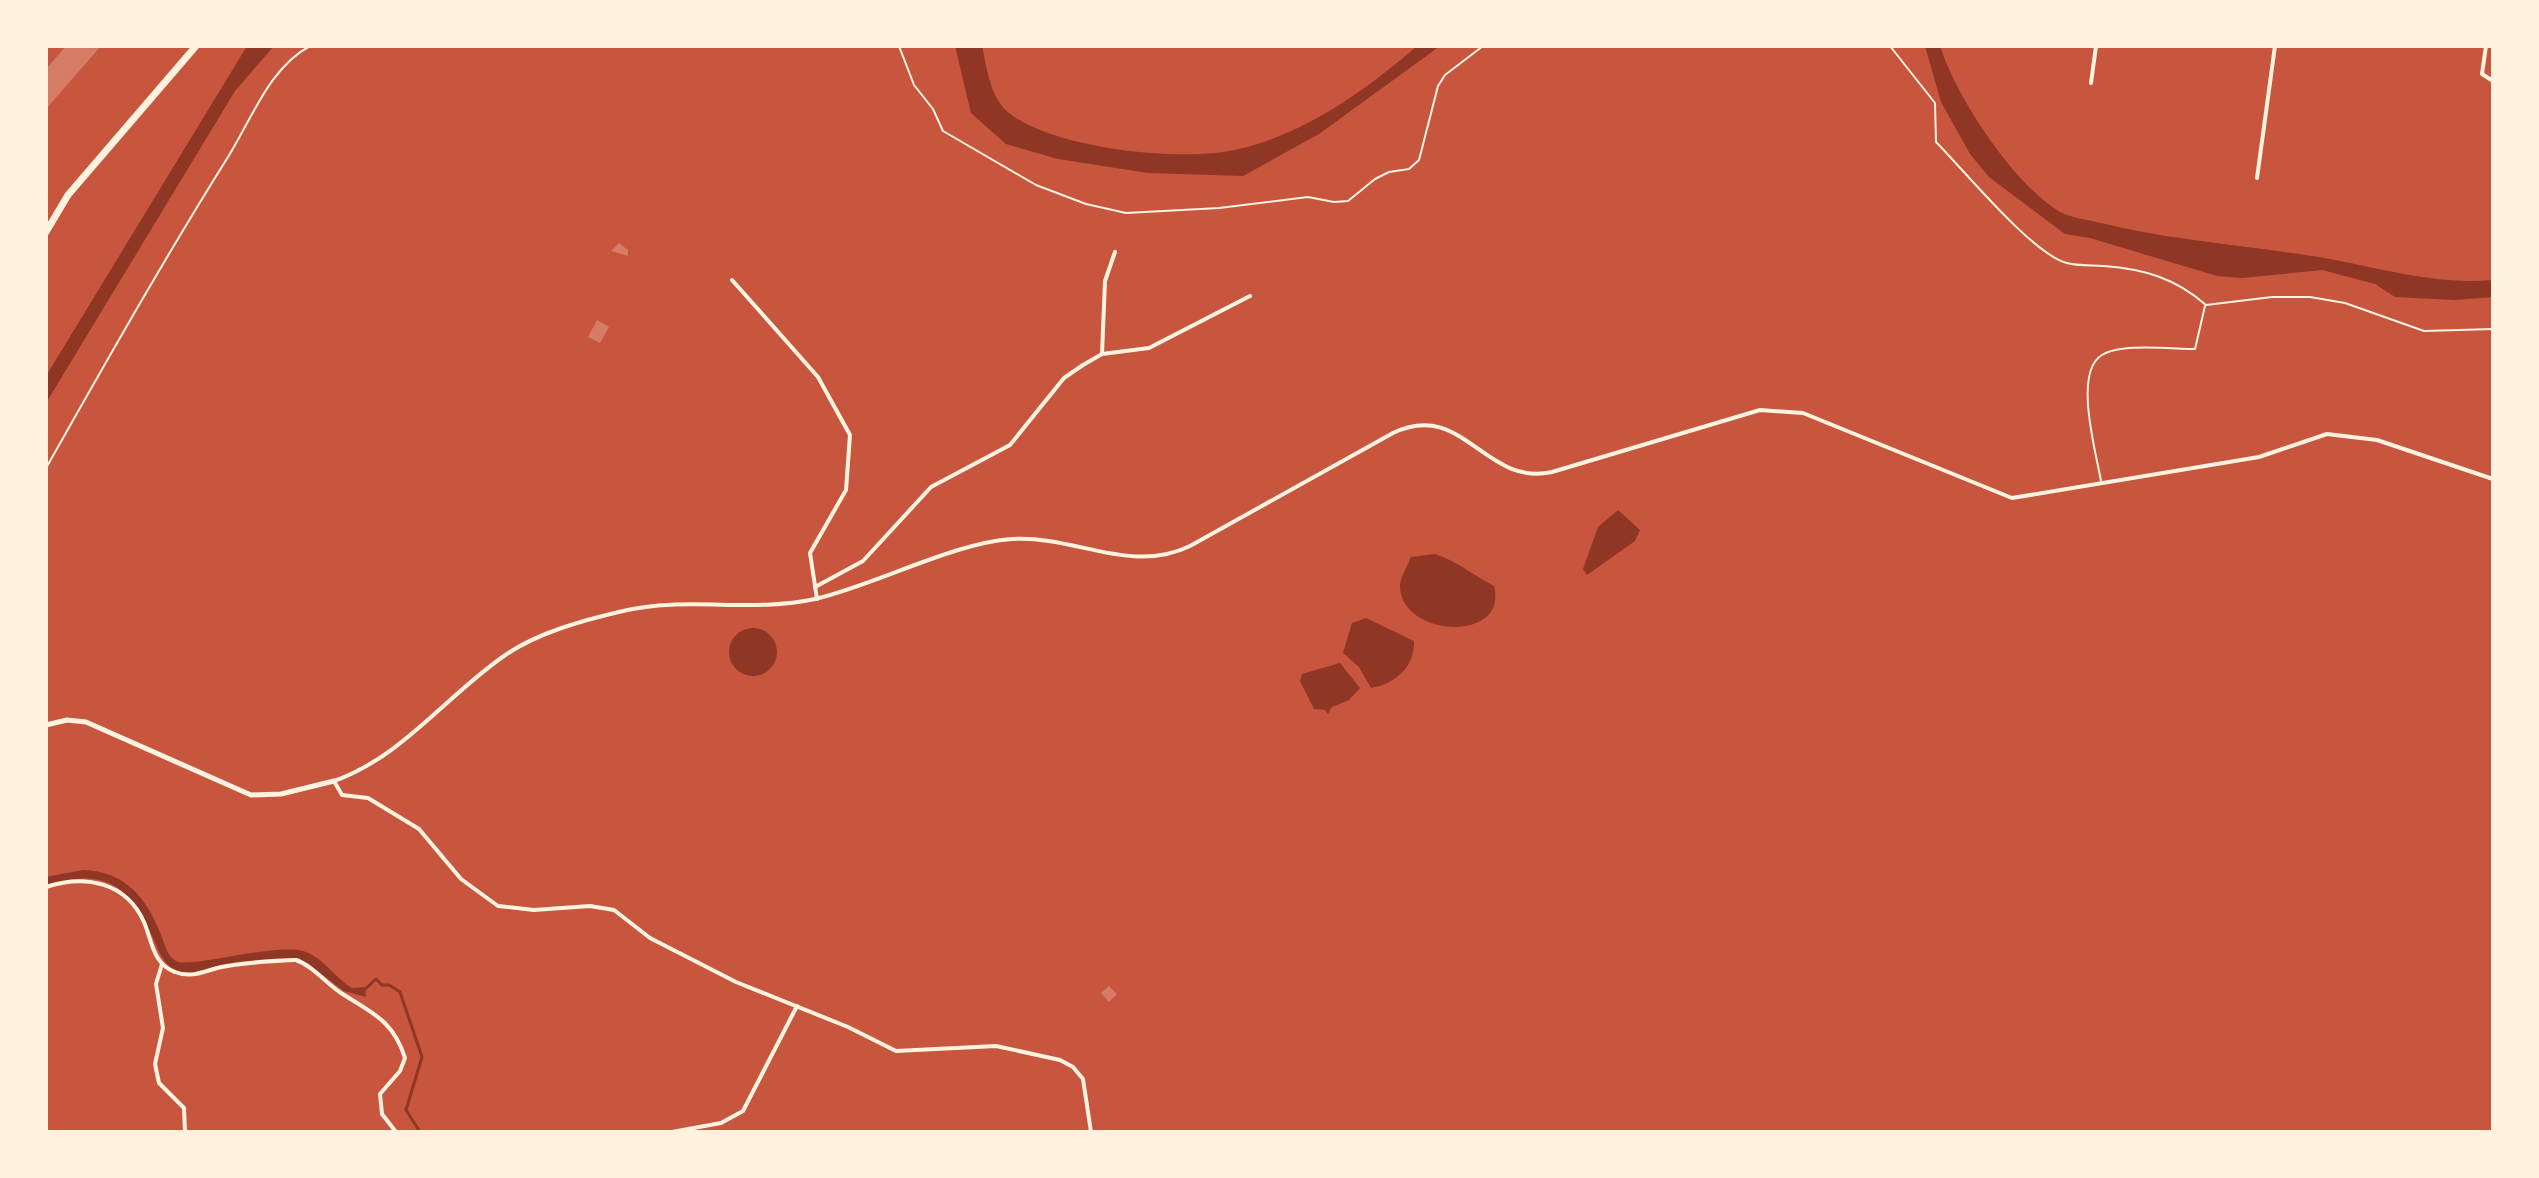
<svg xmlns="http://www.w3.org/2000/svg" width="2539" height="1178" viewBox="0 0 2539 1178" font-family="Signika,sans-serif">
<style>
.water{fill:#8f3625}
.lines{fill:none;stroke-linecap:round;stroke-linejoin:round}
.stream{stroke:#8f3625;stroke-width:3}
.building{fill:#d67c66}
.service{stroke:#fff3e0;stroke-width:2}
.minor{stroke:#fff3e0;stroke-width:4}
.tertiary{stroke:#fff3e0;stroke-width:5}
.trunk{stroke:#fff3e0;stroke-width:7}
</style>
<rect width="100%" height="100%" fill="#c8553d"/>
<g class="water">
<polygon points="247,46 274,46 235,91 46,403 46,376"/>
<path d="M955 46H982C987 68 990 98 1009 113 1055 149 1184 163 1239 149 1307 133 1366 90 1417 46H1440L1319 134 1243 176 1148 173 1058 159 1006 144 971 113Z"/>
<path d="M1925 46H1940C1956 97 2014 185 2060 212 2071 218 2089 220 2101 223 2170 240 2242 245 2312 256 2371 265 2433 286 2493 280V297L2455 300 2395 297 2375 284 2322 270 2242 278 2217 276 2090 238 2065 234 1989 177 1970 154 1941 102Z"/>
<polygon points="1618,510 1640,530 1635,541 1587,575 1583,569 1598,527"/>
<path d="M1435 554C1457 561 1473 575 1494 586 1509 643 1401 638 1400 586 1400 578 1408 565 1411 557Z"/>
<path d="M1366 618 1414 641C1415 667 1395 684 1371 688L1359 667 1343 653 1352 623Z"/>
<circle cx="753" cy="652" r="24"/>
<polygon points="1340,663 1360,688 1349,700 1332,707 1328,714 1325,710 1314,709 1300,681 1302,674"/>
<path d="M83 870C125 871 147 898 161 935 165 945 167 956 176 961 190 969 273 943 303 951 322 956 335 978 352 988L365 987 366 997 344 991 299 958C275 958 250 960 225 964 210 966 194 977 177 971 165 966 160 954 155 942 129 887 110 867 46 885V877Z"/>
</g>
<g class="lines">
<polyline class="stream" points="362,992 376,979 382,985 389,985 400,992 422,1057 406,1110 420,1132"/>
</g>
<g class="building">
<polygon points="66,46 101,46 46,109 46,69"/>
<polygon points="619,243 628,250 628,256 611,251"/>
<polygon points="597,320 609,327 600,343 588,337"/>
<polygon points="1109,986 1117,994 1109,1002 1101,993"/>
</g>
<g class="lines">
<g class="service">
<polyline points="899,46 914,85 933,109 943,131 1036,185 1086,204 1126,213 1219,208 1308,197 1334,202 1348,201 1375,179 1389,172 1409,169 1419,160 1438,86 1445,75 1483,46"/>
<path d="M1890 46 1935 103 1936 142C1963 169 2033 255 2067 263 2078 266 2092 265 2104 266 2144 269 2175 278 2206 305L2272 297H2310L2345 303 2424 331 2493 329"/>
<path d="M46 468C105 364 164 259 228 157 251 120 270 67 310 46"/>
<path d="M2101 481C2096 452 2073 372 2102 355 2120 343 2172 349 2195 349L2205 306"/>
</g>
<g class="minor">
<polyline points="2486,46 2482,74 2493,81"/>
<polyline points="2091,83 2096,46"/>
<polyline points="2257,178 2275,46"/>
<polyline points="732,280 818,377 850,435 846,490 810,553 817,599"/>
<polyline points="1102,354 1105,281 1115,252"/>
<polyline points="815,587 863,561 931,487 1010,445 1064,378 1083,365 1102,354 1149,348 1250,296"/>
<path d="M46 887C85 874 126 882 144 922 152 941 153 964 175 972 192 979 206 970 222 967 246 962 272 961 296 960 313 966 326 983 341 993 372 1013 393 1020 405 1058L400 1071 380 1094 382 1114 396 1132"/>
<polyline points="162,964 156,984 163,1028 155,1064 159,1083 184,1108 185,1132"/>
<polyline points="406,1132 407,1132"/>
<polyline points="672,1132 721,1123 743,1111 797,1006"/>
<path d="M1091 1132 1083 1079 1073 1067 1060 1060 996 1046 896 1051 848 1027 736 982 650 938 614 910 590 906 534 910 498 906 461 879 419 829 368 798 342 795 334 781C402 757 446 696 504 656 536 633 584 620 623 611 686 596 751 613 815 599 876 585 952 543 1012 539 1075 535 1130 575 1190 546L1393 433C1463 399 1484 487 1552 472L1760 410 1803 413 2012 498 2259 457 2327 434 2377 440 2493 479"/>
</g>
<polyline class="tertiary" points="46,725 67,720 86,722 251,795 281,794 334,781"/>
<polyline class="trunk" points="46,232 68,195 196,46"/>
</g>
<rect width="2539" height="1178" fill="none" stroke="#fff3e0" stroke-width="96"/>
</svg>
